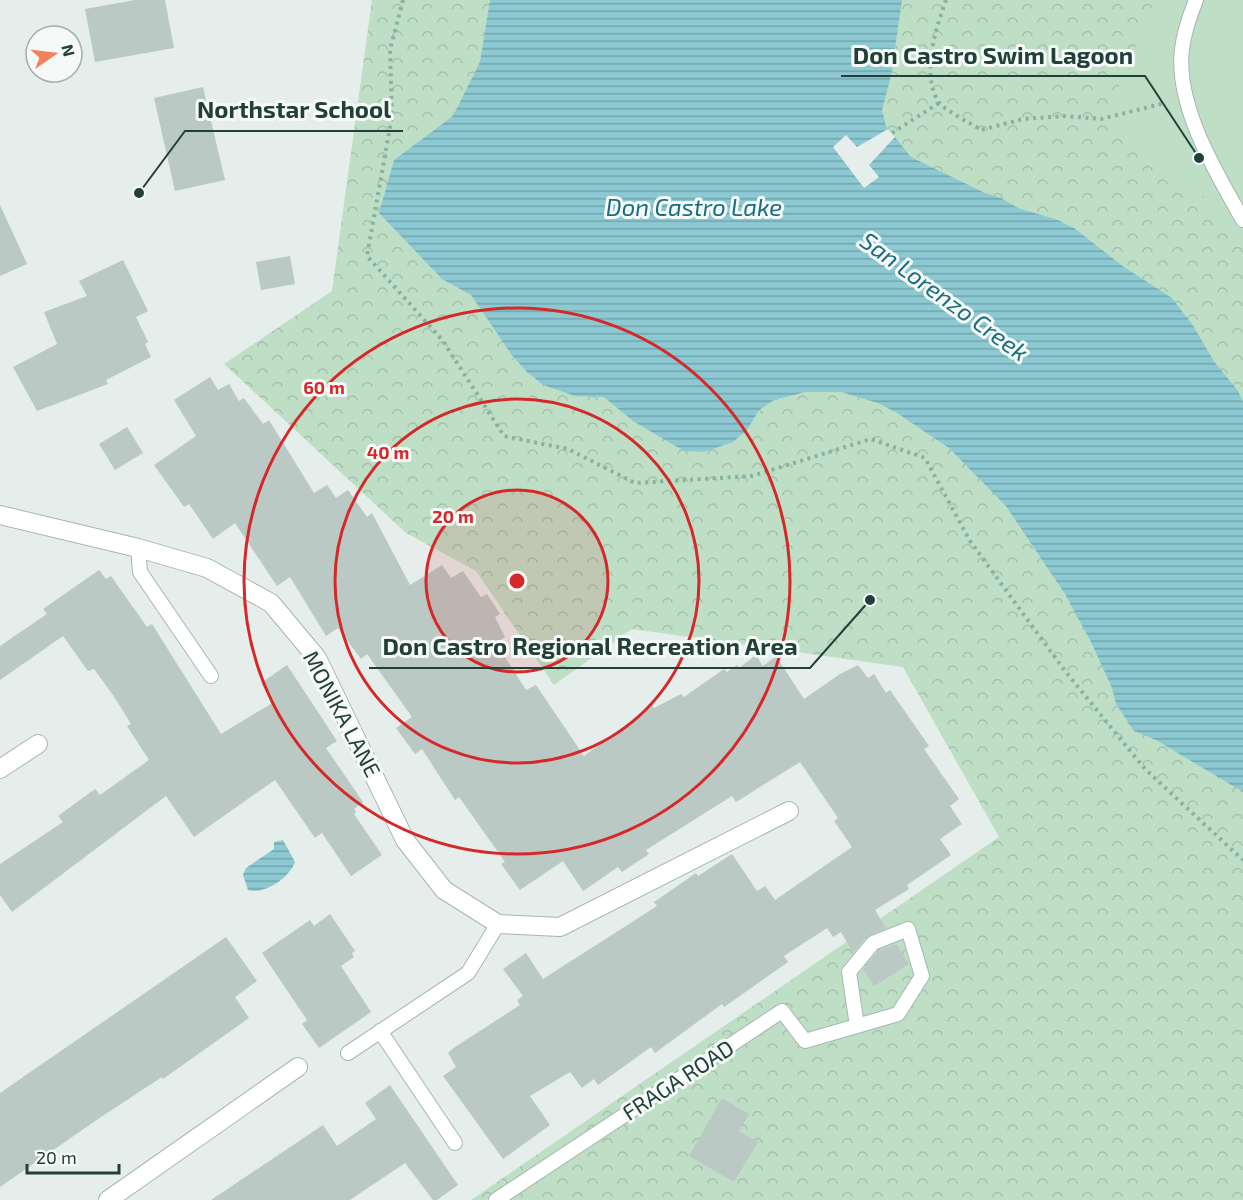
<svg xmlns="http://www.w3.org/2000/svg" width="1243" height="1200" viewBox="0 0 1243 1200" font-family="'Exo 2',sans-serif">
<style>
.park{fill:url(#park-crowns)}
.pitch{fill:#bedfc6}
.water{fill:url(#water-rules)}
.pier{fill:#e5eeea}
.building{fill:#bac9c3}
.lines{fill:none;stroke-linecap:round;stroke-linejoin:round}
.lane-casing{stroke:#a7b6b1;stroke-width:16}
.street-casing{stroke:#a7b6b1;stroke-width:20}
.path{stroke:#85b2a3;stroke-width:4;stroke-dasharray:3 4.5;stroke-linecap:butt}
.lane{stroke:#fff;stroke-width:14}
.street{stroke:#fff;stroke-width:18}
.ring{fill:none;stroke:#d62828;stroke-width:3}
.labels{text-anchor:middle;stroke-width:6;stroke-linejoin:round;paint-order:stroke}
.street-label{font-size:22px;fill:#234038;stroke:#f5faf8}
.water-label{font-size:24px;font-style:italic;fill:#1c6e7e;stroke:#f5faf8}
.centre{fill:#d62828;stroke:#f5faf8;stroke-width:3}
.ring-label{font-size:18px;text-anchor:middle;font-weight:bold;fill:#d62828;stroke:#f5faf8;stroke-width:6;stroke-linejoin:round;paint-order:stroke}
.leader{fill:none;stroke:#234038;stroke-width:2}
.callout-dot{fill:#234038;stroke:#f5faf8;stroke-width:2}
.callout-label{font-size:24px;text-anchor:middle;font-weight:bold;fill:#234038;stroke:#f5faf8;stroke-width:6;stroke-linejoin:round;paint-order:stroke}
</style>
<defs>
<pattern id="park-crowns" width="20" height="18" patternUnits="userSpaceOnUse" patternTransform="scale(1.5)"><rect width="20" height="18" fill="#bedfc6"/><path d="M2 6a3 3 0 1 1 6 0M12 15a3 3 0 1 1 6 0" fill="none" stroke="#a3c0ab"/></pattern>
<pattern id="water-rules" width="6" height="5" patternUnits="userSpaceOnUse" patternTransform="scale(1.5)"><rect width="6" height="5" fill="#8dc9d3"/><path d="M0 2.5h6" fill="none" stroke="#73a5ac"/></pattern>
</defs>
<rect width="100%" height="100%" fill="#e5eeea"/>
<polygon class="park" points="372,0 1243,0 1243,1200 471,1200 999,837 903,667 632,629 554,685 476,571 406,533 224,364 332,291"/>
<polygon class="pitch" points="1155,0 1243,0 1243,241 1205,198 1106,118"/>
<g class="water">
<polygon points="490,0 902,0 891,76 882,110 886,126 911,157 985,193 1001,198 1018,208 1055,219 1074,228 1124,267 1172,298 1194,327 1213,360 1238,391 1243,402 1243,792 1156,740 1134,731 1116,704 1112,688 1091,642 1065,594 1006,506 949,448 897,413 878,403 841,392 806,392 774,400 759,410 747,430 733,442 704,452 684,451 633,421 604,397 575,396 543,385 526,371 511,354 471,295 442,279 379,213 394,160 453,116 480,62"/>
<path d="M283 840 295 862C290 877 265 895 248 890L243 875 246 868 274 849V842Z"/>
</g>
<polygon class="pier" points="888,129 895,137 869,165 879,177 864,188 833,147 846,135 857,147"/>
<g class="building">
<polygon points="135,0 165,0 174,48 95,62 85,9"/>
<polygon points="203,87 225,180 175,191 154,98"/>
<polygon points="0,205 27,264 0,276"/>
<polygon points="290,256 295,284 261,290 256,262"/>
<polygon points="123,260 148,311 136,317 148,342 145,344 151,357 106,380 108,384 37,411 13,367 57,344 44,312 87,296 79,281"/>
<polygon points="210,377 218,390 229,384 239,401 244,398 263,424 269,420 314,493 327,485 336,498 348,490 367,517 372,513 410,585 442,565 451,578 463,571 481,597 487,594 500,614 495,617 505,637 496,643 526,690 536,685 584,756 652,705 654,708 681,694 684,697 724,669 727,672 737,665 739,668 756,655 763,666 776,656 804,699 840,674 858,665 868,678 874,674 886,693 890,690 929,746 924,749 959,799 950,806 962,824 940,839 951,855 907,885 909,889 875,910 886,928 866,937 853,953 841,932 833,937 827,928 784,956 788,962 724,1007 722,1004 655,1053 651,1047 598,1085 594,1079 582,1088 570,1072 530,1096 550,1125 503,1159 443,1076 456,1067 448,1053 452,1049 520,1005 517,1000 523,996 503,969 526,953 543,979 657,906 654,902 696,873 698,876 732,854 757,891 765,886 775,900 852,847 834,821 838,818 800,762 736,802 732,796 646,850 649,854 622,872 618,867 583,891 563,861 520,890 501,864 505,862 459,797 455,800 422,749 415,754 396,728 412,717 367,654 361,659 338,628 326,636 290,577 277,586 235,523 213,539 189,504 184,507 154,465 196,436 174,400"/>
<polygon points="127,427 143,453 115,470 99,444"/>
<polygon points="99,570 106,579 111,576 147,627 152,624 221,734 274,702 261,683 287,665 337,741 326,748 363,802 354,809 356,812 354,814 382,855 351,876 322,833 315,838 275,780 194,837 166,796 12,912 0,895 0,864 63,822 58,816 95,789 100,795 149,760 127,726 131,724 113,695 94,669 88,671 63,636 0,680 0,646 47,614 43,609"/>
<polygon points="330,914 355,951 352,953 354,957 341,966 371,1012 319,1048 302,1024 307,1020 262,953 310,920 314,926"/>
<polygon points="226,937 257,981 235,997 249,1018 163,1079 162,1077 98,1119 0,1187 0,1093"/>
<polygon points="896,944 909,964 874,986 863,969 878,951"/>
<polygon points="390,1085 458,1185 437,1200 433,1200 405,1163 350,1200 211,1200 323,1125 337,1146 376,1119 365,1103"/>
<polygon points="722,1098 749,1114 739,1131 758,1142 734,1182 689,1156"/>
</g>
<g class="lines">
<g class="lane-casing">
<g id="lane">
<path d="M1196 0C1190 15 1184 33 1182 49 1175 105 1216 173 1243 220"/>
<polyline points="138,548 140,572 211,676"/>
<polyline points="380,1031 455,1143"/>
<polyline points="348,1053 468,973 498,924"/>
<polyline points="496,1200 782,1011 805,1041 898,1014 922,976 908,929 873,943 849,972 857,1026"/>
</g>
</g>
<g class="street-casing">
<g id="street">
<polyline points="0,515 138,548 207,568 271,603 317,658 405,840 444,890 498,924 560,927 789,811"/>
<polyline points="0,769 38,744"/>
<polyline points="108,1200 298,1067"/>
</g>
</g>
<g class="path">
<polyline points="403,0 390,50 392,116 367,256 443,341 504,436 568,449 635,483 752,476 871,439 925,458 970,541 1065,671 1145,769 1243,860"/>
<path d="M946 0C936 29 921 72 938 101 943 110 971 123 981 130L1023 119 1066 116 1101 119 1165 103"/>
<polyline points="892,133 939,103"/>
</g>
<use href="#lane" class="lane"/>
<use href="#street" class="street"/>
</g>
<circle cx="517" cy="581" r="91" fill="#d62828" fill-opacity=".12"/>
<g class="ring">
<circle cx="517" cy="581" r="91"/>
<circle cx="517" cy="581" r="182"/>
<circle cx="517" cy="581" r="273"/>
</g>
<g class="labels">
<g class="street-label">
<text transform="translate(342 714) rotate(62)" y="8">MONIKA LANE</text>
<text transform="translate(678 1080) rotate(-33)" y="8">FRAGA ROAD</text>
</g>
<g class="water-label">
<text x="694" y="216">Don Castro Lake</text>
<text transform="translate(944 297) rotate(36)" y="8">San Lorenzo Creek</text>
</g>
</g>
<circle cx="517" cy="581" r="9" class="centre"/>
<g class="ring-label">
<text x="324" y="394">60 m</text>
<text x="388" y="459">40 m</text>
<text x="453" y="523">20 m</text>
</g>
<path class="leader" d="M1199 158L1145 76H841M139 193L185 131H403M870 600L810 668H369"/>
<g class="callout-dot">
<circle cx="1199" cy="158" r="6"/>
<circle cx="139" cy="193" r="6"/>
<circle cx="870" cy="600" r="6"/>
</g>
<g class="callout-label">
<text x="993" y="64">Don Castro Swim Lagoon</text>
<text x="294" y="118">Northstar School</text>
<text x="590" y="655">Don Castro Regional Recreation Area</text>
</g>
<g transform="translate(54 54) rotate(76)"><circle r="28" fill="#f5faf8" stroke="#a1b0ab" stroke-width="1.5"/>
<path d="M0-4.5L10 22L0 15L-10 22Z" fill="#f3815d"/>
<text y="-9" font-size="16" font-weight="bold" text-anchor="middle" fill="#234038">N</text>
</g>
<path d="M27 1164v9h92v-9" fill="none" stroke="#234038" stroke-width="3"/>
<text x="36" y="1164" font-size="18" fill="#234038" stroke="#f5faf8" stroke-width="4.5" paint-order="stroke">20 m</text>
</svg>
